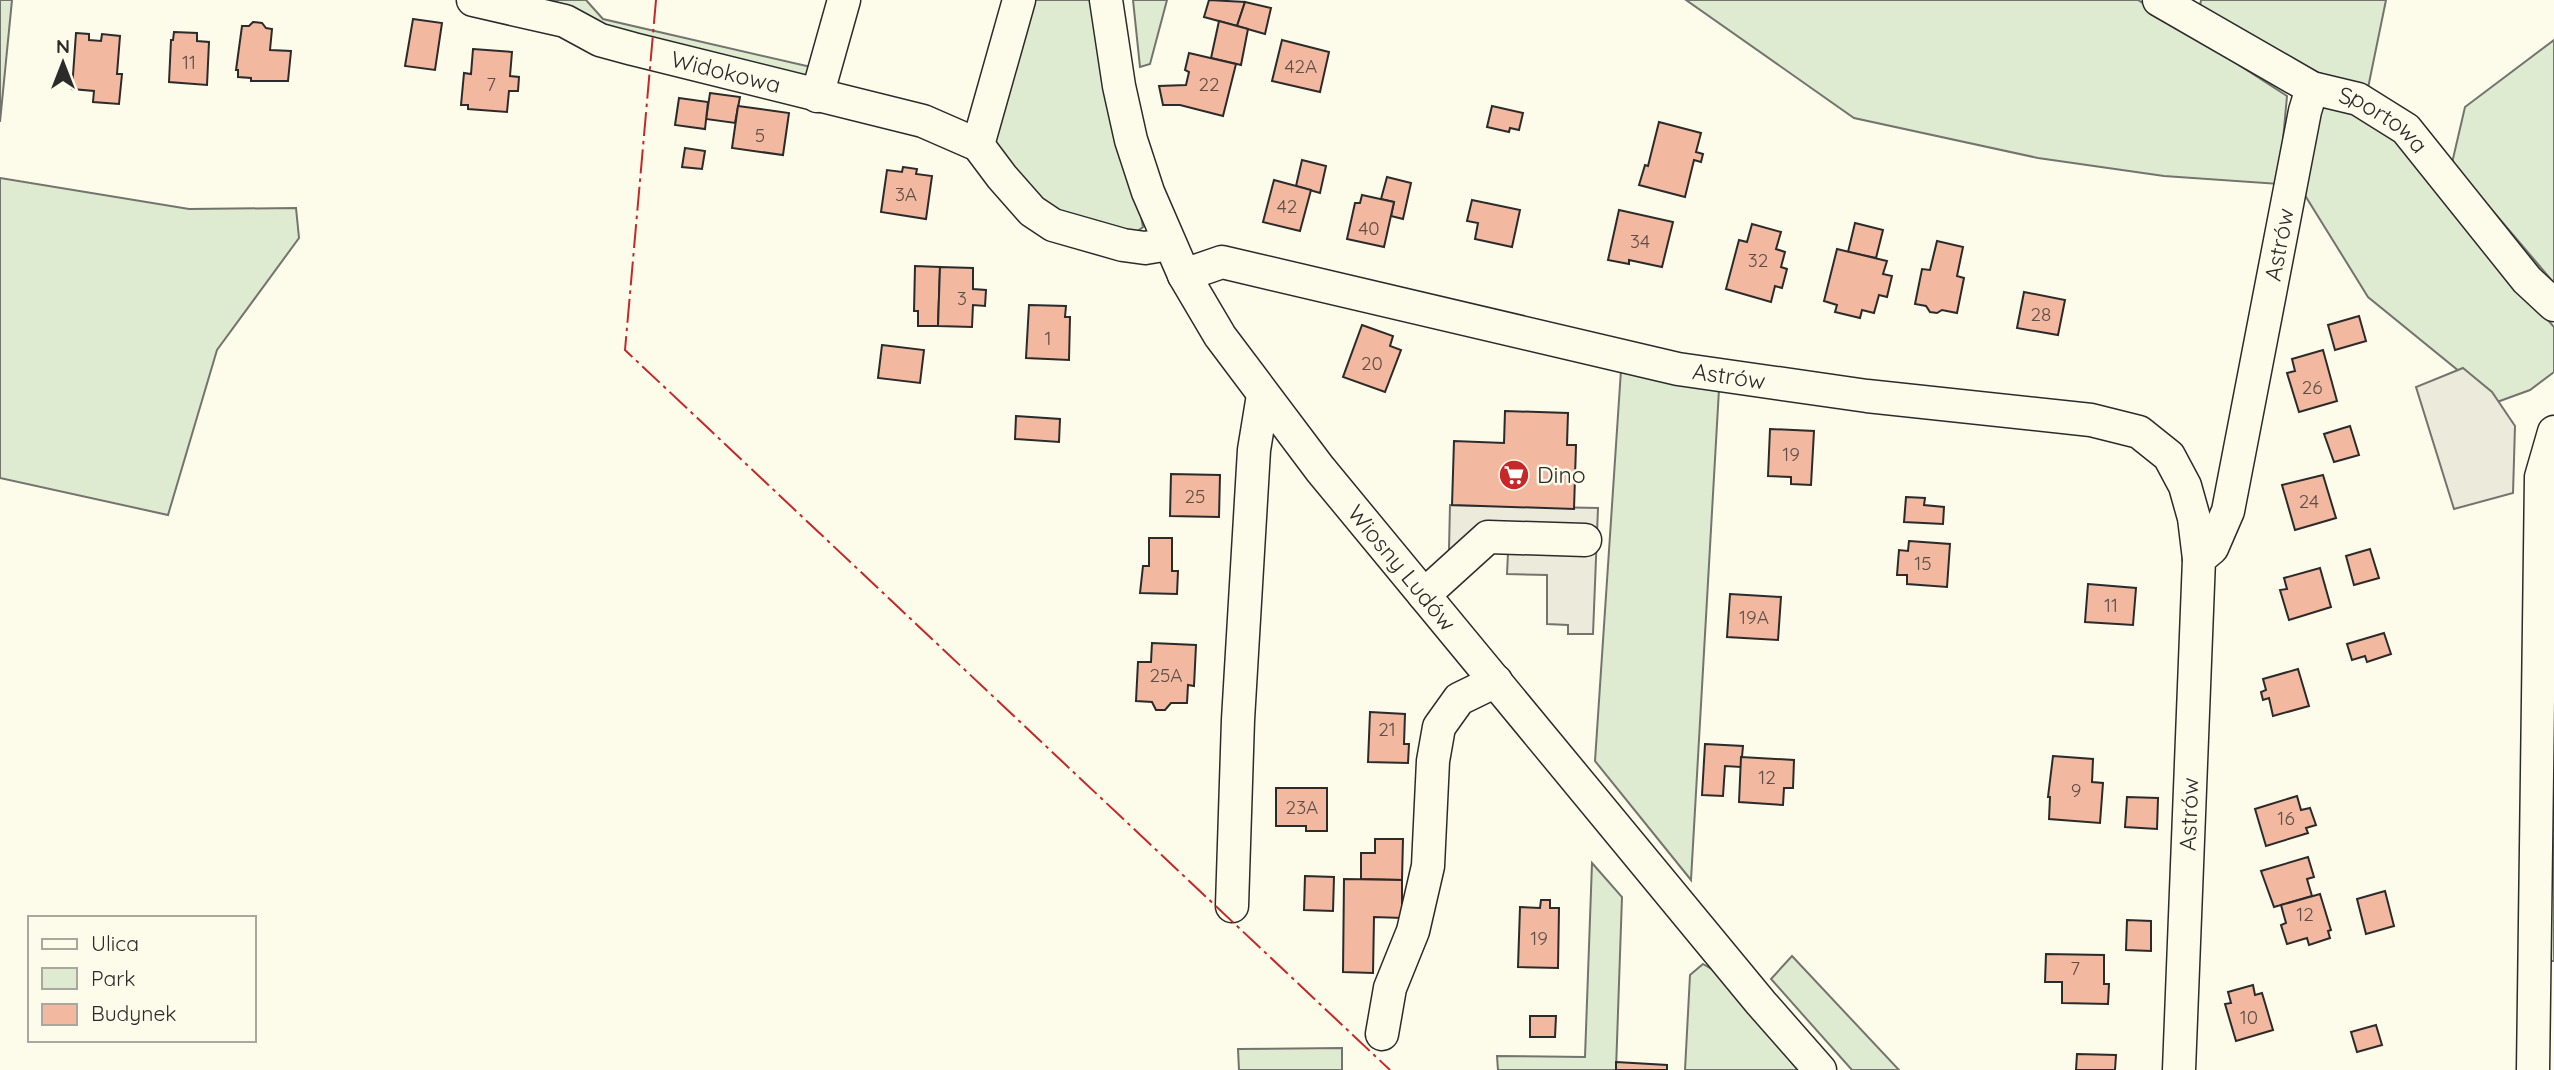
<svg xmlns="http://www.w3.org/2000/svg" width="2554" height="1070" viewBox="0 0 2554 1070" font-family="Quicksand,sans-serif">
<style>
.green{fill:#deebd1;stroke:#74746e;stroke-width:2}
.parking{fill:#eceadb;stroke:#74746e;stroke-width:2}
.building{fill:#f2b8a0;stroke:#2b2b2b;stroke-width:2}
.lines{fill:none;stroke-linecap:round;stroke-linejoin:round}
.minor-casing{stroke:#2b2b2b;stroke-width:35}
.minor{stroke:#fdfbea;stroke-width:32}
.power{stroke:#c62828;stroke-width:2;stroke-dasharray:24 5 3.5 5;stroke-linecap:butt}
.labels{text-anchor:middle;stroke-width:5;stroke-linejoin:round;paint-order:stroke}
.number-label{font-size:19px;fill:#5d4e48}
.street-label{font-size:23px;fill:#2b2b2b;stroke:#fdfbea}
.poi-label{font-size:23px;fill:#2b2b2b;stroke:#fdfbea;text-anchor:start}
</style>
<rect width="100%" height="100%" fill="#fdfbea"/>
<g class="green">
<polygon points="0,0 12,0 0,122"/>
<polygon points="550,0 586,0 603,19 811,67 806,83 609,33 562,4"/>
<polygon points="1029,0 1090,0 1110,119 1140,210 1143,227 1135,233 1036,205 988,143"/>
<polygon points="1133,0 1167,0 1150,64 1140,67"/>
<polygon points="1686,0 2138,0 2287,96 2279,184 2164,176 2038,158 1854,118"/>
<polygon points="2201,0 2386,0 2368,88 2310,75 2198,18"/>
<polygon points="2554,40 2554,283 2452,163 2465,107"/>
<polygon points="2337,103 2399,139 2505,271 2554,327 2554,372 2530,390 2497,402 2368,297 2298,184 2321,109"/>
<polygon points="0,178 189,209 296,208 299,238 217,350 168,515 0,478"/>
<polygon points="1621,370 1719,389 1691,880 1595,761"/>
<polygon points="2554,500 2554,961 2546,961"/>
<polygon points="1592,863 1622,897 1616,1070 1498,1070 1497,1056 1585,1057"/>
<polygon points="1792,956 1899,1070 1852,1070 1771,979"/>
<polygon points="1703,964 1725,977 1798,1070 1685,1070 1690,975"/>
<polygon points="1342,1048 1342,1070 1239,1070 1238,1049"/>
</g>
<g class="parking">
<polygon points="2463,368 2492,392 2515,426 2513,493 2454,509 2416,387"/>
<polygon points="1450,505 1598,508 1593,634 1568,634 1568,625 1547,624 1547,575 1507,574 1508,553 1493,553 1469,572 1449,549"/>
</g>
<g class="building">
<polygon points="1209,0 1245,2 1237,26 1204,17"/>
<polygon points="1245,2 1271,8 1265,34 1237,26"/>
<polygon points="413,19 442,23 435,70 405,66"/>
<polygon points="1219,21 1248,29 1241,65 1211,58"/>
<polygon points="253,22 262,23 266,28 272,29 270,50 291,51 288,81 251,81 251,78 238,77 238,70 236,70 242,26 249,26"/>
<polygon points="174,32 197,33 197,41 209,42 207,85 169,82 171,40 173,40"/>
<polygon points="76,33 89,34 89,40 101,41 102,34 120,36 117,74 122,74 119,104 93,102 94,91 72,89"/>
<polygon points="1282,40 1329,52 1320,92 1272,81"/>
<polygon points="473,49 512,52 510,76 519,77 518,91 509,91 507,112 468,109 468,105 461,105 464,73 471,74"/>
<polygon points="1189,53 1236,64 1223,116 1180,105 1163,105 1159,86 1186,85 1189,72 1185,70"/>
<polygon points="710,93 740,97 735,123 706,119"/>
<polygon points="679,98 708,102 705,129 675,125"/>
<polygon points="738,106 789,113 783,155 732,148"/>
<polygon points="1492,106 1523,113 1519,130 1510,128 1509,132 1487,127"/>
<polygon points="1659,122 1701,133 1696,152 1703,154 1701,162 1694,160 1685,197 1639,185 1645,165 1648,166"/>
<polygon points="685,148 705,151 702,169 682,167"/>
<polygon points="1302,160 1326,166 1320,193 1296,186"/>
<polygon points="903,167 917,169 916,174 932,176 926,219 881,212 887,170 902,172"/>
<polygon points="1387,177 1411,183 1403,219 1391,216 1394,202 1381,199"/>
<polygon points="1274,180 1311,190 1300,231 1263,222"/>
<polygon points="1362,195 1394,202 1384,247 1347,239 1355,203 1360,203"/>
<polygon points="1472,200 1520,210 1512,247 1475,239 1478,223 1467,221"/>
<polygon points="1619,210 1673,222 1662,267 1629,260 1629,264 1608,260"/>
<polygon points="1855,223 1883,230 1876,258 1848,252"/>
<polygon points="1752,224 1781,232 1776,249 1785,252 1781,267 1787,269 1782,288 1775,286 1771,302 1726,289 1739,240 1747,242"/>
<polygon points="1937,241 1963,247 1957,276 1964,278 1957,313 1942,310 1937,313 1930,312 1926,306 1915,304 1922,269 1930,270"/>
<polygon points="1837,249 1887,261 1883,274 1892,276 1887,297 1879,295 1874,313 1862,310 1860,318 1835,312 1837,305 1824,301"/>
<polygon points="915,266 940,267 938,326 918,326 918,311 914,311"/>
<polygon points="940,267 973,268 973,289 986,290 985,306 973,305 972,327 938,326"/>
<polygon points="2024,292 2065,300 2058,335 2017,328"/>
<polygon points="1029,305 1066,306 1065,317 1070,317 1069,360 1026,358"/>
<polygon points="2359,316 2366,341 2335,350 2328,325"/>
<polygon points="1362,325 1393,336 1390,346 1401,350 1385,392 1343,377"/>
<polygon points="882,345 924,350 920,383 878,378"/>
<polygon points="2323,350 2337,401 2299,412 2287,373 2295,371 2292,359"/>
<polygon points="1505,411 1568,413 1567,445 1576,445 1574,509 1452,505 1454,441 1504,443"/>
<polygon points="1016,416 1060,419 1059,442 1015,439"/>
<polygon points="2350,426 2359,455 2334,462 2324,434"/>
<polygon points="1770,429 1814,431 1811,485 1791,484 1791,477 1768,476"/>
<polygon points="1171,474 1220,475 1219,517 1170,516"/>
<polygon points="2323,475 2336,518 2295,530 2282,485"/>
<polygon points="1906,497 1925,498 1924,505 1944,507 1943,524 1904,522"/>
<polygon points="1149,538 1172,538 1172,571 1178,571 1177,594 1140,593 1143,566 1149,566"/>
<polygon points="1909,541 1950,544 1947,587 1907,584 1907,575 1897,575 1899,550 1908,551"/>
<polygon points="2370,549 2379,578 2354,585 2346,556"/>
<polygon points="2320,568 2331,607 2289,620 2280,590 2287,589 2284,578"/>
<polygon points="2088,584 2136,588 2133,625 2085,622"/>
<polygon points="1730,594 1781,597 1778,640 1727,637"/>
<polygon points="2384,633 2391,654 2367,662 2365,656 2352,660 2347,644"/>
<polygon points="1152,643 1196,645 1194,686 1188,685 1187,703 1171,703 1165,710 1156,710 1152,702 1136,701 1138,662 1151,662"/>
<polygon points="2298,669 2309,706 2273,716 2269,698 2263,700 2261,692 2266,690 2263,679"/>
<polygon points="1370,712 1405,714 1404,744 1409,744 1408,763 1368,762"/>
<polygon points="1705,744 1743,746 1741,767 1725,766 1723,796 1702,795"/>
<polygon points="2053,756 2093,759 2092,782 2103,783 2100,823 2049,819 2050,797 2048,797"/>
<polygon points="1741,757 1794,760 1793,788 1784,788 1783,805 1739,802"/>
<polygon points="1276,788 1327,788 1327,831 1306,831 1306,826 1276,826"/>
<polygon points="2297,796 2301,810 2310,808 2316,825 2306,828 2308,833 2266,846 2255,809"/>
<polygon points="2127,797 2158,798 2157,829 2125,827"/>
<polygon points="1375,839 1403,839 1402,880 1361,879 1361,853 1375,853"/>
<polygon points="2308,857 2314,877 2307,879 2312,896 2274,907 2261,871"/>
<polygon points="1305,876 1334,877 1333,911 1304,910"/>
<polygon points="1344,879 1402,880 1402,918 1374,917 1373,973 1343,972"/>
<polygon points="2385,891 2394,926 2366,934 2357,899"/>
<polygon points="2320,894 2331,930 2328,931 2330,938 2309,945 2307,938 2287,944 2281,925 2286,923 2281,905"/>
<polygon points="1541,900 1550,900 1550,908 1559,908 1558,968 1518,967 1520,907 1540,908"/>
<polygon points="2127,920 2151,921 2151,951 2126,950"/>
<polygon points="2046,954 2104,955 2104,984 2109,984 2108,1004 2062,1003 2062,982 2045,982"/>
<polygon points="2253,985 2255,995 2262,993 2273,1030 2236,1041 2225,1004 2231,1003 2228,992"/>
<polygon points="1530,1016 1556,1016 1555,1037 1530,1037"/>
<polygon points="2376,1025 2382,1045 2357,1052 2351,1032"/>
<polygon points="2077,1054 2116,1055 2115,1070 2076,1070"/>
<polygon points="1616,1062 1667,1065 1667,1070 1616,1070"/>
</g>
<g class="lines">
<g class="minor-casing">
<g id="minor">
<path id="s1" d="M473 0 565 21 600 40 633 49 923 121 978 145 1002 177 1032 211 1053 225 1123 245 1145 248 1169 244"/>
<path id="s2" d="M1106 0 1119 86 1131 140 1148 192 1184 275 1220 336 1320 469 1761 1003 1820 1070"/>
<path id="s3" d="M2159 0 2312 88 2358 99 2406 129 2527 280 2554 305"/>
<polyline points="817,96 844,0"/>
<polyline points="978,145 1019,0"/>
<path id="s4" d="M1184 275 1222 262 1678 369 1867 396 2091 420 2139 432 2169 456 2185 486 2194 518 2199 559"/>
<polyline points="1424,595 1488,537 1585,540"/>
<polyline points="1232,906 1238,720 1254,450 1263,395"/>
<polyline points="1382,1034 1390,988 1413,931 1428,866 1433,761 1439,727 1459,699 1496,681"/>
<path id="s5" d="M2179 1070 2199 559 2212 548 2228 511 2305 111 2312 88"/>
<polyline points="2533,1070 2541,477 2554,432"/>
</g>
</g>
<use href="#minor" class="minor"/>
<polyline class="power" points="656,0 625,350 1390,1070"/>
</g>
<defs>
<g id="supermarket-disc" transform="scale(1.575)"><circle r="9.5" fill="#c62828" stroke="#fdfbea"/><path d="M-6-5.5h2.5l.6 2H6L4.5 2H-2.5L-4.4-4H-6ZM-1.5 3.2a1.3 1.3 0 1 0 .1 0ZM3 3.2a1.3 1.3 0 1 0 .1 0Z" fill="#fff"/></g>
</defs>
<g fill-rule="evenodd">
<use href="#supermarket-disc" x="1514" y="475"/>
</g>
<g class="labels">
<g class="number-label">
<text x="189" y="69">11</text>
<text x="1301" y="73">42A</text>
<text x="491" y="91">7</text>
<text x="1209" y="91">22</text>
<text x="760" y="142">5</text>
<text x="906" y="201">3A</text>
<text x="1287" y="213">42</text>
<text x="1369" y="235">40</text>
<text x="1640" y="248">34</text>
<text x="1758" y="267">32</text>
<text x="962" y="305">3</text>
<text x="2041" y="321">28</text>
<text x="1048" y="345">1</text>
<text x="1372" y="370">20</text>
<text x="2312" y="394">26</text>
<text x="1791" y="461">19</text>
<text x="1195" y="503">25</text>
<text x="2309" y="508">24</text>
<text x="1923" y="570">15</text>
<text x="2111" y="612">11</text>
<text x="1754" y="624">19A</text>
<text x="1166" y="682">25A</text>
<text x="1387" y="736">21</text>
<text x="1767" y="784">12</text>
<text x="2076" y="797">9</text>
<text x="1302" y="814">23A</text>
<text x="2286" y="825">16</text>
<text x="2305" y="921">12</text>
<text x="1539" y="945">19</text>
<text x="2075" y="975">7</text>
<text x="2249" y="1024">10</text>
</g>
<g class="street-label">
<text dy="8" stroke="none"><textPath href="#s1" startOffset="264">Widokowa</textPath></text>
<text dy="8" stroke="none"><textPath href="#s3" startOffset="256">Sportowa</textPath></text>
<text dy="8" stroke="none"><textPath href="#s5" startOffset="840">Astrów</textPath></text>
<text dy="8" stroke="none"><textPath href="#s4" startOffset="560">Astrów</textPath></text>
<text dy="8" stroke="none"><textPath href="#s2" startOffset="653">Wiosny Ludów</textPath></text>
<text dy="8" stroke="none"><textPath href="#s5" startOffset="256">Astrów</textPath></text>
</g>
<g class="poi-label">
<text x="1537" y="483">Dino</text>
</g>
</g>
<rect x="28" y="916" width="228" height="126" fill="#fdfbea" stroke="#a9a89e" stroke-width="2"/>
<rect x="42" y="939" width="35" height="10" fill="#fdfbea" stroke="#a9a89e" stroke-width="2"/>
<text x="91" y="951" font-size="21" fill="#2b2b2b">Ulica</text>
<rect x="42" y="968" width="35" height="21" fill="#deebd1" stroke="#a9a89e" stroke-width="2"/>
<text x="91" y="986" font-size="21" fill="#2b2b2b">Park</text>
<rect x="42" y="1004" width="35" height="21" fill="#f2b8a0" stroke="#a9a89e" stroke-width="2"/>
<text x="91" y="1021" font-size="21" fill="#2b2b2b">Budynek</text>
<g transform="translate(63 63)" stroke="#fdfbea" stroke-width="5" paint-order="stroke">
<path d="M0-5L12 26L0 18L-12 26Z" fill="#2b2b2b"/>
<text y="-10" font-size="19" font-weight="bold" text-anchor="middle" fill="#2b2b2b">N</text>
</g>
</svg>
